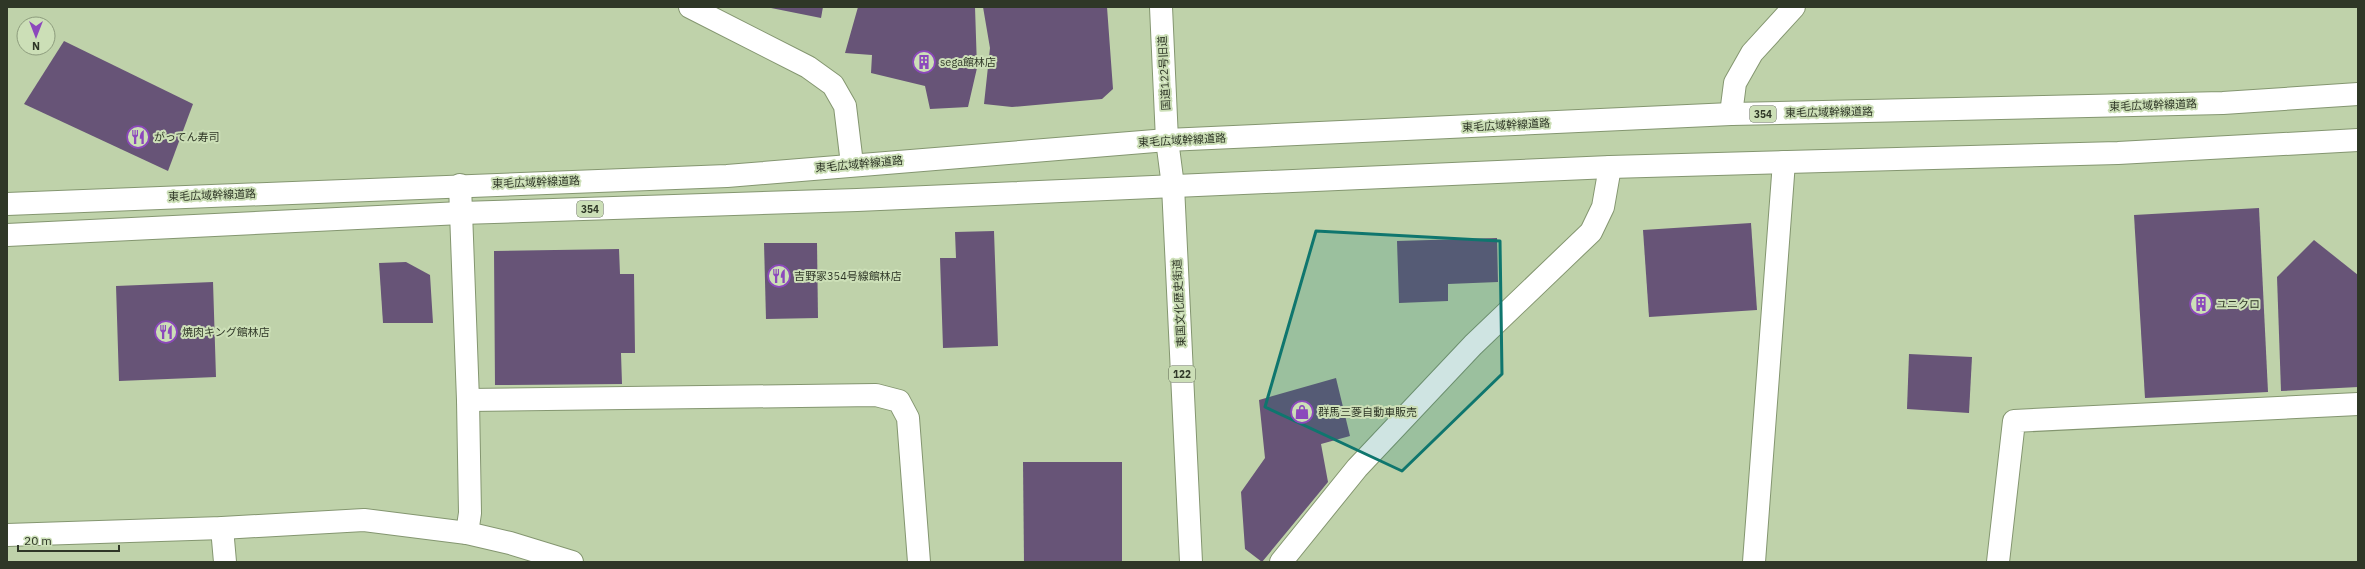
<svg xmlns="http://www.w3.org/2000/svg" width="2365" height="569" viewBox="0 0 2365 569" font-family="'IBM Plex Sans','Noto Sans JP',sans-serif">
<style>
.building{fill:#675477}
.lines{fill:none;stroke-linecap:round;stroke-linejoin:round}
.minor-casing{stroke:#849670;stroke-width:24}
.highway-casing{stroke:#849670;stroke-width:24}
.minor{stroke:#fff;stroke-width:22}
.highway{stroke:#fff;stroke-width:22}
.marked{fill:#0f766e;fill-opacity:0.2;stroke:#0f766e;stroke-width:3;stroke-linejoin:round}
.labels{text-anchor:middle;stroke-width:4;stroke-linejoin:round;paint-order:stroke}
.shield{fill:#ccdfb7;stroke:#5e6952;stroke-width:1}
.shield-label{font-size:10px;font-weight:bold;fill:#2f3727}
.poi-label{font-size:11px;fill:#2f3727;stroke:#ccdfb7;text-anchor:start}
.street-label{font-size:11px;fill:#2f3727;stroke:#ccdfb7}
</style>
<rect width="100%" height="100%" fill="#bfd2aa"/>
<g class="building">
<polygon points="766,7 823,7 821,18"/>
<polygon points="858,7 975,7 977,68 968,107 930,109 925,86 871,73 872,55 845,53"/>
<polygon points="983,7 1107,7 1113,89 1102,99 1012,107 984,104 990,48"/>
<polygon points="64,41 193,104 168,171 24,104"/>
<polygon points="2259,208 2268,392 2145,398 2134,215"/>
<polygon points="1751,223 1757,310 1649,317 1643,230"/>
<polygon points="994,231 998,346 943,348 940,258 956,258 955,232"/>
<polygon points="1497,238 1498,282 1448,284 1448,301 1399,303 1397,241"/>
<polygon points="2314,240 2358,275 2358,387 2281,391 2277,277"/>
<polygon points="764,243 817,243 818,318 766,319"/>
<polygon points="619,249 620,274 634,274 635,353 621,353 622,384 495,385 494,251"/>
<polygon points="406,262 430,275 433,323 383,323 379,263"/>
<polygon points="213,282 216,377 119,381 116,286"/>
<polygon points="1909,354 1972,357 1969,413 1907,409"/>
<polygon points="1336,378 1350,436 1321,444 1328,482 1262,562 1245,549 1241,492 1265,458 1259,400"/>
<polygon points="1023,462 1122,462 1122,562 1024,562"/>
</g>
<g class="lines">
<g class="minor-casing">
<g id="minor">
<polyline points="690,7 808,67 833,85 845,106 852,164"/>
<polyline points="1161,7 1167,140"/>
<polyline points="1731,114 1735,83 1752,53 1794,7"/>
<polyline points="460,185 468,400 470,513 467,533"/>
<polyline points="468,400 876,395 899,401 908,418 919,562"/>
<polyline points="222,528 225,562"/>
<polyline points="7,535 222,528 364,520 467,533 510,543 572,562"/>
<polyline points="1281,562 1357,468 1473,345 1591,232 1603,207 1610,167"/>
<polyline points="1754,562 1784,162"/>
<polyline points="1998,562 2014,421 2358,404"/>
</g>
</g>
<g class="highway-casing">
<g id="highway">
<polyline points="1167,140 1173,186 1191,562"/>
<polyline points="7,204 727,176 1167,140 1731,114 2223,103 2358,94"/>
<polyline points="7,235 461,213 857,200 1610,167 2118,153 2358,140"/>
</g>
</g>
<use href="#minor" class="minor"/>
<use href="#highway" class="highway"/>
</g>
<path class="marked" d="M1316 231 1500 241 1502 374 1402 471 1265 407Z"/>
<defs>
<g id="building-ring" transform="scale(1.15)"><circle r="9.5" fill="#ccdfb7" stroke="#8c48bc" stroke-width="1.5"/><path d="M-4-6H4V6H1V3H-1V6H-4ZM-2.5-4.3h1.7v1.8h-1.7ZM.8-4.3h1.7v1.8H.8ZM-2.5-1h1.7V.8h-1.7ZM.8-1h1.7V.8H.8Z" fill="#8c48bc"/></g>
<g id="restaurant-ring" transform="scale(1.15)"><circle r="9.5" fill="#ccdfb7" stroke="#8c48bc" stroke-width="1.5"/><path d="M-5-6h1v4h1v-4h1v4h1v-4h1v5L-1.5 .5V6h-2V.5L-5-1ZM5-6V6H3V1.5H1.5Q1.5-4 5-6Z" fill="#8c48bc"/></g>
<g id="shop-ring" transform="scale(1.15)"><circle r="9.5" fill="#ccdfb7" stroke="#8c48bc" stroke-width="1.5"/><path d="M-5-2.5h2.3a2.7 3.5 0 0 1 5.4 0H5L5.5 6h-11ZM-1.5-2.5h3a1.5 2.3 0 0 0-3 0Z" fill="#8c48bc"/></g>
</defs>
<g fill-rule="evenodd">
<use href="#building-ring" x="924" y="62"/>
<use href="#restaurant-ring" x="138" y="137"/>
<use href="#restaurant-ring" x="779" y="276"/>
<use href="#building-ring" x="2201" y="304"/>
<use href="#restaurant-ring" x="166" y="332"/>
<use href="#shop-ring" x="1302" y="412"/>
</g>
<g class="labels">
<g class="shield">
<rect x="1750" y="106" width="26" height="16" rx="3"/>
<rect x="577" y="201" width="26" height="16" rx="3"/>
<rect x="1169" y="366" width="26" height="16" rx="3"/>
</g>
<g class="shield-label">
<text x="1763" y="118">354</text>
<text x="590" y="213">354</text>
<text x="1182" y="378">122</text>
</g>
<g class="poi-label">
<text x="940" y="66">sega館林店</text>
<text x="154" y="141">がってん寿司</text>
<text x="794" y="280">吉野家354号線館林店</text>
<text x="2216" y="308">ユニクロ</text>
<text x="182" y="336">焼肉キング館林店</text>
<text x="1318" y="416">群馬三菱自動車販売</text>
</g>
<g class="street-label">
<text transform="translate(1164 73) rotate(-93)" y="4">国道122号旧道</text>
<text transform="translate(2153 105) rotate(-2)" y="4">東毛広域幹線道路</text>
<text transform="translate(1829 112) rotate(-1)" y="4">東毛広域幹線道路</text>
<text transform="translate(1506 125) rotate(-3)" y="4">東毛広域幹線道路</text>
<text transform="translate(1182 140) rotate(-3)" y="4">東毛広域幹線道路</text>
<text transform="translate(859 164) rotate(-5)" y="4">東毛広域幹線道路</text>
<text transform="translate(536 182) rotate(-2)" y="4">東毛広域幹線道路</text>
<text transform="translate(212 195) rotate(-2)" y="4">東毛広域幹線道路</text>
<text transform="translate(1179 303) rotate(-93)" y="4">東国文化歴史街道</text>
</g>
</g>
<rect width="2365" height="569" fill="none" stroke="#2f3727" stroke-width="16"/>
<g transform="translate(36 36) rotate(180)"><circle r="19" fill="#ccdfb7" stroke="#8d9c7d"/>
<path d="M0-3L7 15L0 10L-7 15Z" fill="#8c48bc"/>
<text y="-6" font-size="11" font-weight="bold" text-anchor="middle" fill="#2f3727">N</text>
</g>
<path d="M18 545v6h101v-6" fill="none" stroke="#2f3727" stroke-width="2"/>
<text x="24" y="545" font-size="12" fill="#2f3727" stroke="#ccdfb7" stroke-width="3" paint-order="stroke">20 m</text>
</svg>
